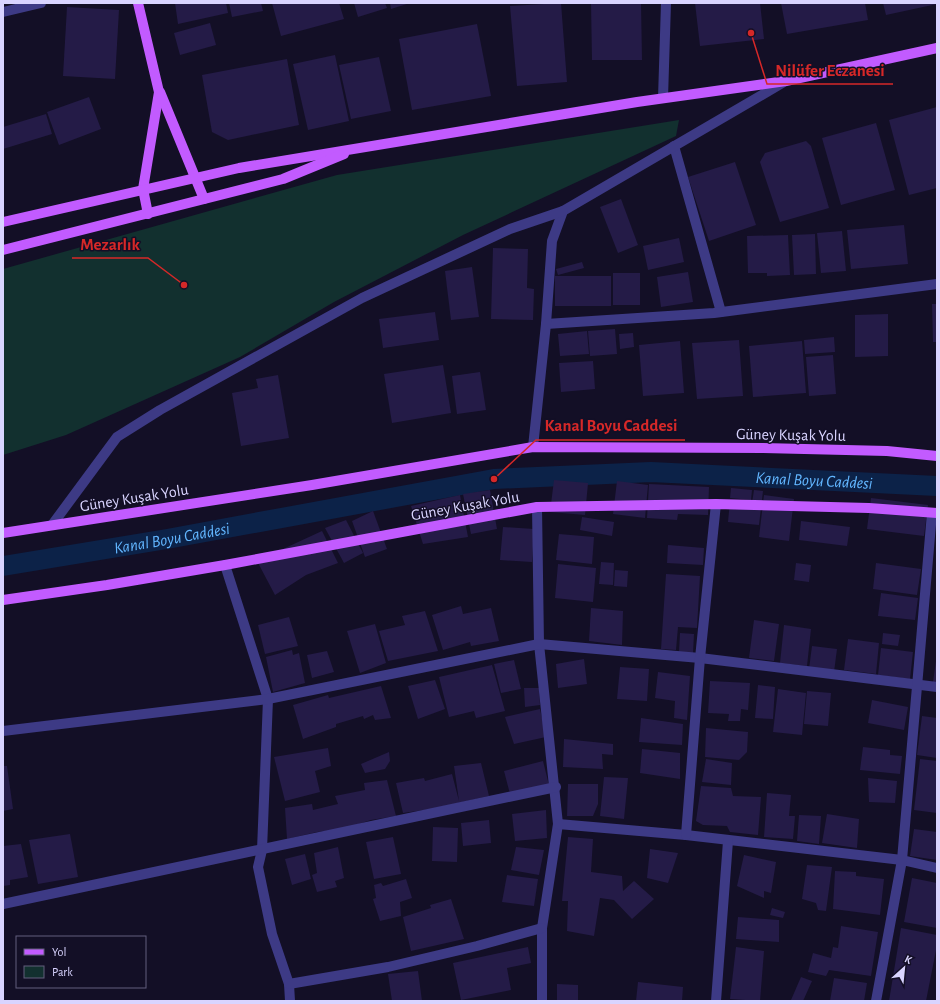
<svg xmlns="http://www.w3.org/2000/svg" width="940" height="1004" viewBox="0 0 940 1004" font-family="'Alegreya Sans',sans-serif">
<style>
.green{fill:#12302f}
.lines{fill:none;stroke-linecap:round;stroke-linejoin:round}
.canal{stroke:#0c2248;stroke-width:20}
.building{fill:#241b47}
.minor{stroke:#3d3a85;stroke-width:10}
.major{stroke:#c25bff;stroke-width:10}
.labels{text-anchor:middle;stroke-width:3;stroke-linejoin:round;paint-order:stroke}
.street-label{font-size:16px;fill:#d9d4ff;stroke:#130f26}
.water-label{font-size:17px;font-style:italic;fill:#62b6ff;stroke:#130f26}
.leader{fill:none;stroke:#d62828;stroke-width:1.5}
.callout-dot{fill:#d62828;stroke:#130f26;stroke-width:1.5}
.callout-label{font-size:17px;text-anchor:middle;font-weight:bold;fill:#d62828;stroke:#130f26;stroke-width:3;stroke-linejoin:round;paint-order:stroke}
</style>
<rect width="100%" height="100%" fill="#130f26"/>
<polygon class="green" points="679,120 676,136 463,235 334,302 240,357 66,435 3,455 3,269 337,175"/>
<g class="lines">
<path class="canal" id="s1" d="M3 566 167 539 494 479 651 472 937 486"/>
</g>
<g class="building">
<polygon points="175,3 226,3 228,13 178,24"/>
<polygon points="229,3 261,3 263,11 232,17"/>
<polygon points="272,3 339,3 344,19 281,36"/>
<polygon points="354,3 385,3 387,8 358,17"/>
<polygon points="390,3 410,3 391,9"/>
<polygon points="561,3 567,82 517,86 510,6"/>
<polygon points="591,3 641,3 642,60 592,60"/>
<polygon points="695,3 760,3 764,39 700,46"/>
<polygon points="781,3 865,3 868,20 787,34"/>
<polygon points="883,3 937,3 937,4 886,15"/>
<polygon points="67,7 119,10 115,79 63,76"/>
<polygon points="210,23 216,45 180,55 174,33"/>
<polygon points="477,24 491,96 412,110 399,39"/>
<polygon points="335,55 349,121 308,130 293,64"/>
<polygon points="379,57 391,111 351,119 339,65"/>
<polygon points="287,59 299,125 228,140 212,132 202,75"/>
<polygon points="89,97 101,129 59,145 47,112"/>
<polygon points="937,107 937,188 909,195 889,120"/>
<polygon points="46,114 52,134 3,149 3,127"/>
<polygon points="876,123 895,190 841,205 822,138"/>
<polygon points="806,141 811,146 829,208 780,222 760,162 765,153"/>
<polygon points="735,162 756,225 709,241 688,177"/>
<polygon points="621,199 638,245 618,253 600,207"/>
<polygon points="904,225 908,264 851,269 847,230"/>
<polygon points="842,231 846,271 821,273 817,233"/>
<polygon points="815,234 816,274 794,275 792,235"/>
<polygon points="788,235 790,275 767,276 767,273 748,273 747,236"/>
<polygon points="679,238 684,262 648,270 643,246"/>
<polygon points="493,248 528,249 527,288 534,289 533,320 491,319"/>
<polygon points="582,262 584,268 558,275 556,269"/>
<polygon points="472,267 479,317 451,320 445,271"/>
<polygon points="688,272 693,302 661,307 657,277"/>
<rect x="613" y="273" width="27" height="32"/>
<rect x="555" y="276" width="56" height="30"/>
<polygon points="932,304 937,304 937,342 933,342"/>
<polygon points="435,312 439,340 383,348 379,319"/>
<polygon points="888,314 888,356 855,357 855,315"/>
<polygon points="615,329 617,354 590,356 588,331"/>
<polygon points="587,331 589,354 560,356 558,334"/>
<polygon points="633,333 634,347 620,349 619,334"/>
<polygon points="834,337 835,352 805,354 804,340"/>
<polygon points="739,340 743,396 697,399 692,343"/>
<polygon points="680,341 684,393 643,396 639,345"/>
<polygon points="802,341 806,393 753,397 749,346"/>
<polygon points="833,355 836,394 809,396 806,357"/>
<polygon points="593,361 595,389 561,392 559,363"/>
<polygon points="443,365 451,413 392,423 384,374"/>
<polygon points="480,372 486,410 457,414 452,376"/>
<polygon points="278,375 289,438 241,446 232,393 258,388 256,379"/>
<polygon points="554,480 588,483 585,515 550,512"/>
<polygon points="617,481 648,485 645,518 613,514"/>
<polygon points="649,484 709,487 708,515 678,514 677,520 647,518"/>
<polygon points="731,488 752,490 751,500 730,498"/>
<polygon points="490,490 497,529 471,534 463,494"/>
<polygon points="754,490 763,491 759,525 728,522 730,501 752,503"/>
<polygon points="460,495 468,537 423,544 411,506"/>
<polygon points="764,495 794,499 789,541 759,537"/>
<polygon points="871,498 928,505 924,536 867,529"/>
<polygon points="373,511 387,549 365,557 352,521"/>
<polygon points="582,517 614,522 612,536 580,530"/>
<polygon points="346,520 363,553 344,563 325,528"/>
<polygon points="801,521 850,527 847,546 799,540"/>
<polygon points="503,527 534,529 532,562 500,560"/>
<polygon points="322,531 338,563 306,575 275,595 257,561"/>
<polygon points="559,534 594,537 592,564 556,560"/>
<polygon points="668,545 704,548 703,565 667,563"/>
<polygon points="601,562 614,563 613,585 599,584"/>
<polygon points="796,563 811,565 809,582 794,580"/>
<polygon points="876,563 921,569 917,595 873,589"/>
<polygon points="558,564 596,568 593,602 555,598"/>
<polygon points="615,570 628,571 627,587 614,586"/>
<polygon points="666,574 700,576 697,628 678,627 676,650 661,649"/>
<polygon points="881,593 918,598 915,620 878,616"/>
<polygon points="461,606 463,614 491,608 499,641 471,646 470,642 443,650 432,615"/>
<polygon points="591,608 623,611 622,645 589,641"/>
<polygon points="425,611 438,651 388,661 379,631 405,625 402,616"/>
<polygon points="289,617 298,646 265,654 258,625"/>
<polygon points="754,620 779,624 774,661 749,658"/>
<polygon points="375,624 386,663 360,673 347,631"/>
<polygon points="784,625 811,629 807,666 780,663"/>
<polygon points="680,633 694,634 693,653 679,652"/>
<polygon points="883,633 900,635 898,646 882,644"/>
<polygon points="848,639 879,643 876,674 844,670"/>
<polygon points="812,646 837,649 834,672 809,669"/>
<polygon points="881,648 913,652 910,679 878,675"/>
<polygon points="292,650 293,655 299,653 305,683 273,692 266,657"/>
<polygon points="327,651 334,672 312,678 307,655"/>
<polygon points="584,659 587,684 558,688 556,664"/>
<polygon points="514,660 521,689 501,693 494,664"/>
<polygon points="936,661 937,661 937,683 933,682"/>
<polygon points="492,665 505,711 476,718 474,711 449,717 439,677"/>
<polygon points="620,667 649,669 647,701 617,699"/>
<polygon points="658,672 690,676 687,720 674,718 675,701 655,698"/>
<polygon points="435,680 445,709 418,719 408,686"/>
<polygon points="710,681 750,683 748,710 741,709 740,721 728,721 729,714 708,713"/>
<polygon points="758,685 775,687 773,719 755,718"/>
<polygon points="381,686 391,718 375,720 373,715 364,719 363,716 336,724 336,727 303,739 293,705 328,695 329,698"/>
<polygon points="524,688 539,688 540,705 525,707"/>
<polygon points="778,689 806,693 802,735 773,732"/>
<polygon points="807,691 831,693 828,726 804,724"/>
<polygon points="872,700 908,707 904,730 868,723"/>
<polygon points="540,709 546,737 514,744 505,717"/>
<polygon points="922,716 937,718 937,758 917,755"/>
<polygon points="641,718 683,724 682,745 639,742"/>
<polygon points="706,728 748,732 747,752 739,760 705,757"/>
<polygon points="564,739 613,744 613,755 602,754 603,769 563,767"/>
<polygon points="863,747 890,750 890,755 902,756 900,774 860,770"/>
<polygon points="328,748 331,766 315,771 320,792 285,801 274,757"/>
<polygon points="642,749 680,753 680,779 640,773"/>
<polygon points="389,752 390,761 385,769 365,773 361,764"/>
<polygon points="706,759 732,763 731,785 702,782"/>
<polygon points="920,759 937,761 937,813 914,810"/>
<polygon points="543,761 549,785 510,794 504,771"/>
<polygon points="481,763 489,796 431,809 403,813 396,783 424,778 425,781 452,774 459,801 454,766"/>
<polygon points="3,766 7,766 13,809 3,811"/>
<polygon points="604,777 628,778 624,819 600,816"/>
<polygon points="868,778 897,781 895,803 869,802"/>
<polygon points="387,780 396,816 371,820 343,829 317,832 287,839 285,808 312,804 313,810 338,804 335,796 365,790 364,783"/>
<polygon points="568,784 598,784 598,804 593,816 567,816"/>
<polygon points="701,786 731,788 733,796 761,797 758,835 730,832 727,826 703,825 696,821"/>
<polygon points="767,793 791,795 789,816 795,816 793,839 764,837"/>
<polygon points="546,810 547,838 515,841 512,814"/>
<polygon points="827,814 859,819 857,848 822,843"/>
<polygon points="799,815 821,816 819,844 797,841"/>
<polygon points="489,820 491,843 463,846 461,823"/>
<polygon points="433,827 458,828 457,862 432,861"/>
<polygon points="914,829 937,832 937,860 910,856"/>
<polygon points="70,834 78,877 38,884 29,840"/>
<polygon points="393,837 401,874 374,879 366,842"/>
<polygon points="568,837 593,839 591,872 622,876 623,891 634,881 654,899 632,919 614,900 600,898 594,936 567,931 568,901 562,901"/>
<polygon points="21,844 28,877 10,880 10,885 3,886 3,846"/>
<polygon points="338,847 344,878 335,881 337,887 317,892 312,875 317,873 314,853"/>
<polygon points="516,847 544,850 539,875 511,870"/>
<polygon points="650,849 678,853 668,883 647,878"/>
<polygon points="305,854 311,879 292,885 285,859"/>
<polygon points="744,855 776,862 771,893 764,891 764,898 737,886"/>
<polygon points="807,865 832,867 826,911 818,910 816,903 802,899"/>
<polygon points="835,871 856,872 856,876 884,879 880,915 833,909"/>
<polygon points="507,875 538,879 534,906 502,902"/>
<polygon points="912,878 937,883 937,928 904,922"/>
<polygon points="406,879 412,898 400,902 401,916 380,921 373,899 376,898 374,885 381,883 383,886"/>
<polygon points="451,899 464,939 411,951 403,917 431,908 430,905"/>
<polygon points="772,908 785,912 783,918 770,915"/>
<polygon points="738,917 779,920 779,942 736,939"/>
<polygon points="841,926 878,932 871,976 829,970 826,976 808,972 813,953 831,958 833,947 838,948"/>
<polygon points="901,928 937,935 937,945 926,1001 889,1001"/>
<polygon points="528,947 531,963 507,968 511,990 461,1000 453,963"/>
<polygon points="736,947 764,951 760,1001 730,999"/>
<polygon points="418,971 422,1001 392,1001 388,974"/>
<polygon points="801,977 812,981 803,1001 793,1001 791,1000"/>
<polygon points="834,978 867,983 864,1001 830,1001"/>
<polygon points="638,982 683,987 682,1001 636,1001"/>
<polygon points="557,984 578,985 578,1001 557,1001"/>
</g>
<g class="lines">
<g class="minor">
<polyline points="3,12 41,3"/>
<polyline points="663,98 666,3"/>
<polyline points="674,146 721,312"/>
<polyline points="546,324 714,313 937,284"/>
<polyline points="533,447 546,324 552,241 563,211 784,82"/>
<polyline points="537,507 539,644 558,824 542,928 542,1001"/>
<polyline points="52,525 117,437 160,410 362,298 510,229 563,211"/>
<polyline points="225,565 268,699 262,850 258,867 272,934 289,984 290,1001"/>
<polyline points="3,731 268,699 539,644 700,658 937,687"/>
<polyline points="558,824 686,835 902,860 937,868"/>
<polyline points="686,835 700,658 716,504"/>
<polyline points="3,904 556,787"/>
<polyline points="289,984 388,967 477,946 542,928"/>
<polyline points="716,1001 728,841"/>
<polyline points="876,1001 902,860 932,513"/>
</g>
<g class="major">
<polyline points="138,3 159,92 143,189 148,214"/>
<polyline points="160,92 204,199"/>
<polyline points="3,222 239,168 637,102 786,81 937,48"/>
<polyline points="3,250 283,179 344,154"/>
<polyline points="3,533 312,485 533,447 763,448 887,451 937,456"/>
<polyline points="3,600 107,585 225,565 537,507 716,504 869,508 937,513"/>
</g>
</g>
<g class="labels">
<g class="street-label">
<text transform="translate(791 434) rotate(1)" y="6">Güney Kuşak Yolu</text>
<text transform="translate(134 497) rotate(-9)" y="6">Güney Kuşak Yolu</text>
<text transform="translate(465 505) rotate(-10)" y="6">Güney Kuşak Yolu</text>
</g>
<g class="water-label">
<text dy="6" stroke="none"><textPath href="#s1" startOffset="819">Kanal Boyu Caddesi</textPath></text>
<text dy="6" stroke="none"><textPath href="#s1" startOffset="171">Kanal Boyu Caddesi</textPath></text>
</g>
</g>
<path class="leader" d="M751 33L767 84H893M184 285L148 258H72M494 479L536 440H685"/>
<g class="callout-dot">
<circle cx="751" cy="33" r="4"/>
<circle cx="184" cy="285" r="4"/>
<circle cx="494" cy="479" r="4"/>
</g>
<g class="callout-label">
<text x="830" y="76">Nilüfer Eczanesi</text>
<text x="110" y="250">Mezarlık</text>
<text x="611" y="431">Kanal Boyu Caddesi</text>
</g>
<rect width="940" height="1004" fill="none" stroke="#d9d4ff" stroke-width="8"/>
<rect x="16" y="936" width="130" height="52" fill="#130f26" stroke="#625e7d"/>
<rect x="24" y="949" width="20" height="6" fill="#c25bff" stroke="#625e7d"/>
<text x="52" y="956" font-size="12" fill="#d9d4ff">Yol</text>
<rect x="24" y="966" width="20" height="12" fill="#12302f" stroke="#625e7d"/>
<text x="52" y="976" font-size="12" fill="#d9d4ff">Park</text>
<g transform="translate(904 968) rotate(27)" stroke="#130f26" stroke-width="3" paint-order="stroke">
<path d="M0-3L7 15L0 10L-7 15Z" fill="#d9d4ff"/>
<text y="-6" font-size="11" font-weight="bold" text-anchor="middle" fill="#d9d4ff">K</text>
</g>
</svg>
